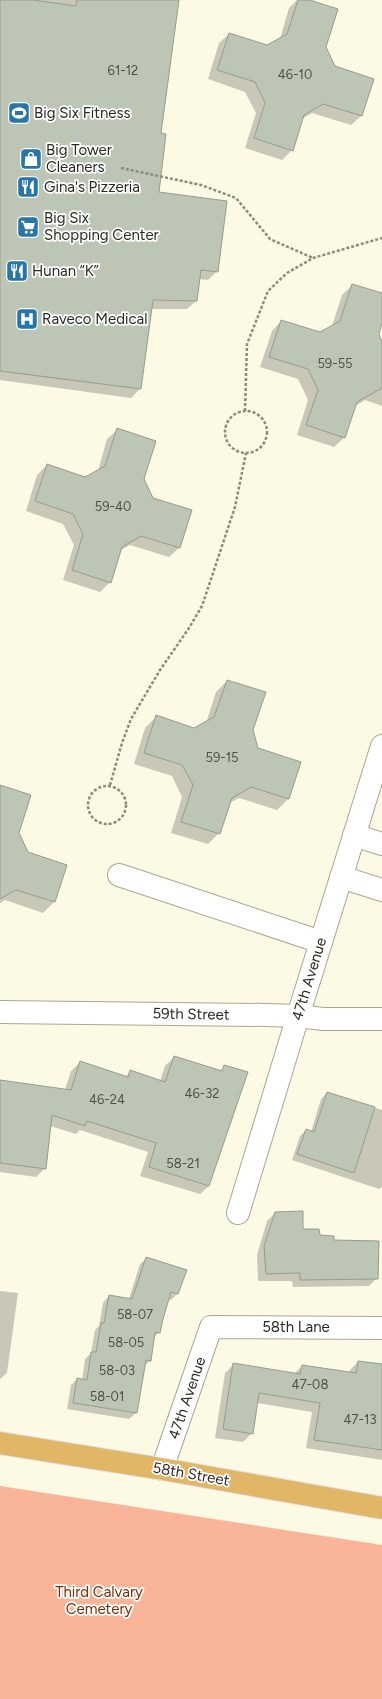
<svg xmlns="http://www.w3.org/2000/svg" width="382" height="1699" viewBox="0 0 382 1699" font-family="Figtree,sans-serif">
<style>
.green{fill:#fab599}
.shadow{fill:#0003}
.building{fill:#bdc6b4;stroke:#959d8c}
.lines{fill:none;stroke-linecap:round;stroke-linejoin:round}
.minor-casing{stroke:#aaa794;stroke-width:24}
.major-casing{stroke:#e1e1e0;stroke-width:24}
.path{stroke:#8d8b7d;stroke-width:2.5;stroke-dasharray:3 2;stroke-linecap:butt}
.minor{stroke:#fff;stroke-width:22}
.major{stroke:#e1b667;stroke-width:22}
.labels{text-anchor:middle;stroke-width:3.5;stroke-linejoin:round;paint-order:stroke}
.number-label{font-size:13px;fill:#505146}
.poi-label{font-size:15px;fill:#2b2a22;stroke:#fff;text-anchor:start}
.street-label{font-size:15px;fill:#2b2a22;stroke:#fff}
.park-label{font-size:15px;fill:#792d04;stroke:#fff}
</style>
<rect width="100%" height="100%" fill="#fcf9e5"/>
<polygon class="green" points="0,1486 382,1545 382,1699 0,1699"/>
<g class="shadow">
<polygon points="0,0 178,0 160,134 158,193 217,271 208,280 199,279 196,301 187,309 150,309 140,389 131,398 0,380"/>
<polygon points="297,0 306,0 325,47 361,116 351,125 312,113 302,119 292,150 282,160 245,148 256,113 245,92 208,79 219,43 229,34 267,46 280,39 289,8"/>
<polygon points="352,285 382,294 382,320 377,334 382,344 382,406 365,400 354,407 344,438 334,447 297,435 308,400 298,379 260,367 272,331 281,321 320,333 332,326 342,295"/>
<polygon points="117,430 152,499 190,511 179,548 169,557 130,545 119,551 110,582 100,592 63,580 74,545 63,524 26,511 37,475 47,465 85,478 98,471 107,439"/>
<polygon points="227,681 252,730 258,749 288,799 277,810 239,798 229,803 219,833 208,844 171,833 182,797 172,776 134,764 145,728 156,717 194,729 206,723 216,692"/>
<polygon points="0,786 18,833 54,902 43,913 5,900 0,903"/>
<polygon points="174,1057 220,1071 225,1066 209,1186 200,1194 140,1176 148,1152 80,1130 76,1134 50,1126 45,1168 36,1177 0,1172 0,1081 65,1090 71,1071 80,1062 125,1077 131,1071 160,1081 165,1066"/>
<polygon points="327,1093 382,1110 382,1187 379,1189 292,1160 300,1136 306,1130 311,1132 321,1099"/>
<polygon points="275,1213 302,1230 333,1241 377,1278 369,1286 293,1287 292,1281 258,1281 257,1255 267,1221"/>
<polygon points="147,1258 178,1293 171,1300 168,1299 160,1332 153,1338 150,1361 144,1366 136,1413 129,1419 67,1409 71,1385 77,1379 82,1380 85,1359 91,1353 95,1330 99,1326 103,1303 109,1296 129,1299 140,1264"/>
<polygon points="0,1291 18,1293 7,1373 0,1379"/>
<polygon points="358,1362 382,1378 382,1460 306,1448 312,1412 257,1403 252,1433 243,1442 215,1438 225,1373 234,1364 294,1374 302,1366 349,1373 350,1370"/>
</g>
<g class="building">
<polygon points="0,0 33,0 76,6 77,0 179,0 161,133 166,134 159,192 227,201 218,272 201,270 197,301 153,300 141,389 0,371"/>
<polygon points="298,0 310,0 338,9 326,47 335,66 374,79 362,116 323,104 304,115 293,151 254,138 265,103 255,82 217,70 229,33 267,45 287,34"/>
<polygon points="352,284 382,293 382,323 379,334 382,342 382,388 357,402 345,438 306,425 318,390 308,369 269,357 281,320 320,332 340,321"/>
<polygon points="117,428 156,441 144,479 153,498 192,510 180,548 141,536 122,547 111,583 72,570 83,534 73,514 35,501 47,464 85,477 105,466"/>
<polygon points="227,680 266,692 253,730 258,748 301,762 289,799 251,787 232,798 220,834 181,822 193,785 182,765 144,753 156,715 194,728 214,717"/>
<polygon points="0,785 31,795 19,833 28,852 67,865 55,902 16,890 0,899"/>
<polygon points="174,1056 222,1071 224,1065 248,1072 209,1186 149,1167 156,1143 87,1121 85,1126 52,1115 46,1169 0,1163 0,1080 71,1090 80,1061 128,1077 130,1070 165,1082"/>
<polygon points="327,1092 375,1107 354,1173 297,1154 306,1129 314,1132"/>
<polygon points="303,1211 303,1229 319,1229 320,1235 334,1236 334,1240 379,1241 378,1279 300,1280 300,1273 266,1274 264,1246 275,1212"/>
<polygon points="146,1257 187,1270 178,1294 171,1292 163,1319 160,1333 155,1332 151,1361 146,1360 137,1413 73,1403 77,1378 87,1380 91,1352 96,1352 101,1323 104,1323 109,1295 132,1299"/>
<polygon points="358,1361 382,1364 382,1450 314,1440 320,1403 259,1393 253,1434 223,1429 233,1363 300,1374 302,1365 356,1373"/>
</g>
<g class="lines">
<g class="minor-casing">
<g id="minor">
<polyline points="354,835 382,844"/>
<polyline points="119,875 321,942"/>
<polyline points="341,877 382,890"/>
<polyline points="0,1012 266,1015 298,1016 323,1019 382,1019"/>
<polyline points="238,1213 298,1016 382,746"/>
<polyline points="162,1469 211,1327 382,1328"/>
</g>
</g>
<g class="major-casing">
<polyline id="major" points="0,1443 162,1469 382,1508"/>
</g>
<g class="path">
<polyline points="121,168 201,185 236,198 270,239 313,258"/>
<circle cx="246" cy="432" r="21"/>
<polyline points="245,411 247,344 268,291 287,273 313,258 382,238"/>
<polyline points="110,785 122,743 131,719 160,670 189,628 202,606 235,507 246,453"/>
<circle cx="107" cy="805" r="19"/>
</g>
<use href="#minor" class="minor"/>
<use href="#major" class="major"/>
</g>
<defs>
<g id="stadium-square" transform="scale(1.15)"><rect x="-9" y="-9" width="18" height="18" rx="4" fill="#2776a8" stroke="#fff"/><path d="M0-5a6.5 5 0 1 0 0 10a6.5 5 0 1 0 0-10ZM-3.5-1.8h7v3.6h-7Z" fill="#fff"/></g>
<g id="shop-square" transform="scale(1.15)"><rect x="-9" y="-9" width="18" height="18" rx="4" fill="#2776a8" stroke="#fff"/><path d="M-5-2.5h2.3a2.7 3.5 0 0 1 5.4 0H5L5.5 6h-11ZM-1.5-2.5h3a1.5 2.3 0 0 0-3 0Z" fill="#fff"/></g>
<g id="restaurant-square" transform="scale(1.15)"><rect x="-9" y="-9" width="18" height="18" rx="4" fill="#2776a8" stroke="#fff"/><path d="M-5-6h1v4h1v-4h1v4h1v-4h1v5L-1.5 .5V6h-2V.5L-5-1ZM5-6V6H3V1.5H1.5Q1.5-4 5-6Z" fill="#fff"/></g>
<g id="supermarket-square" transform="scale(1.15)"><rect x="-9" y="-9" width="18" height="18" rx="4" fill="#2776a8" stroke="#fff"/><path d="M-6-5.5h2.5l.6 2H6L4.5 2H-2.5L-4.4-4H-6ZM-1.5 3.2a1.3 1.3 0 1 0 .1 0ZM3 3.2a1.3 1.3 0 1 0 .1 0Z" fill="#fff"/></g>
<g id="hospital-square" transform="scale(1.15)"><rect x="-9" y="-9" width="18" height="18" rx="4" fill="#2776a8" stroke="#fff"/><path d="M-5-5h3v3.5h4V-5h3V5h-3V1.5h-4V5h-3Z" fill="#fff"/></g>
</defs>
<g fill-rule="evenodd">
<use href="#stadium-square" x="19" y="113"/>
<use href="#shop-square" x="31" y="159"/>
<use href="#restaurant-square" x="28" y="187"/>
<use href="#supermarket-square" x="28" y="227"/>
<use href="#restaurant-square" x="17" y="271"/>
<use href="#hospital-square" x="27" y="319"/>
</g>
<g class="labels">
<g class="number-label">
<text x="123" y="75">61-12</text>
<text x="295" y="79">46-10</text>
<text x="335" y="368">59-55</text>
<text x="113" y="511">59-40</text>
<text x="222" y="762">59-15</text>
<text x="202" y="1098">46-32</text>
<text x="107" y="1104">46-24</text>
<text x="183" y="1168">58-21</text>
<text x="135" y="1319">58-07</text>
<text x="126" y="1347">58-05</text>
<text x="117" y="1375">58-03</text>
<text x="310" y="1389">47-08</text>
<text x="107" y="1401">58-01</text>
<text x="360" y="1424">47-13</text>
</g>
<g class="poi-label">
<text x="34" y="118">Big Six Fitness</text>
<text x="46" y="155">Big Tower<tspan x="46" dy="17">Cleaners</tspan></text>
<text x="44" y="192">Gina's Pizzeria</text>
<text x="44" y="223">Big Six<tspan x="44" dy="17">Shopping Center</tspan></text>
<text x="32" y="276">Hunan “K”</text>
<text x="42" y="324">Raveco Medical</text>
</g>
<g class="street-label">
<text transform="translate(309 979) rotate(-73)" y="5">47th Avenue</text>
<text transform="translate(191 1014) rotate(1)" y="5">59th Street</text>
<text x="296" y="1332">58th Lane</text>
<text transform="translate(187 1398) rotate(-71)" y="5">47th Avenue</text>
<text transform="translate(191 1474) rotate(10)" y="5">58th Street</text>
</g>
<g class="park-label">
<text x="99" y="1597">Third Calvary<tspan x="99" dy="17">Cemetery</tspan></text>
</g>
</g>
</svg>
